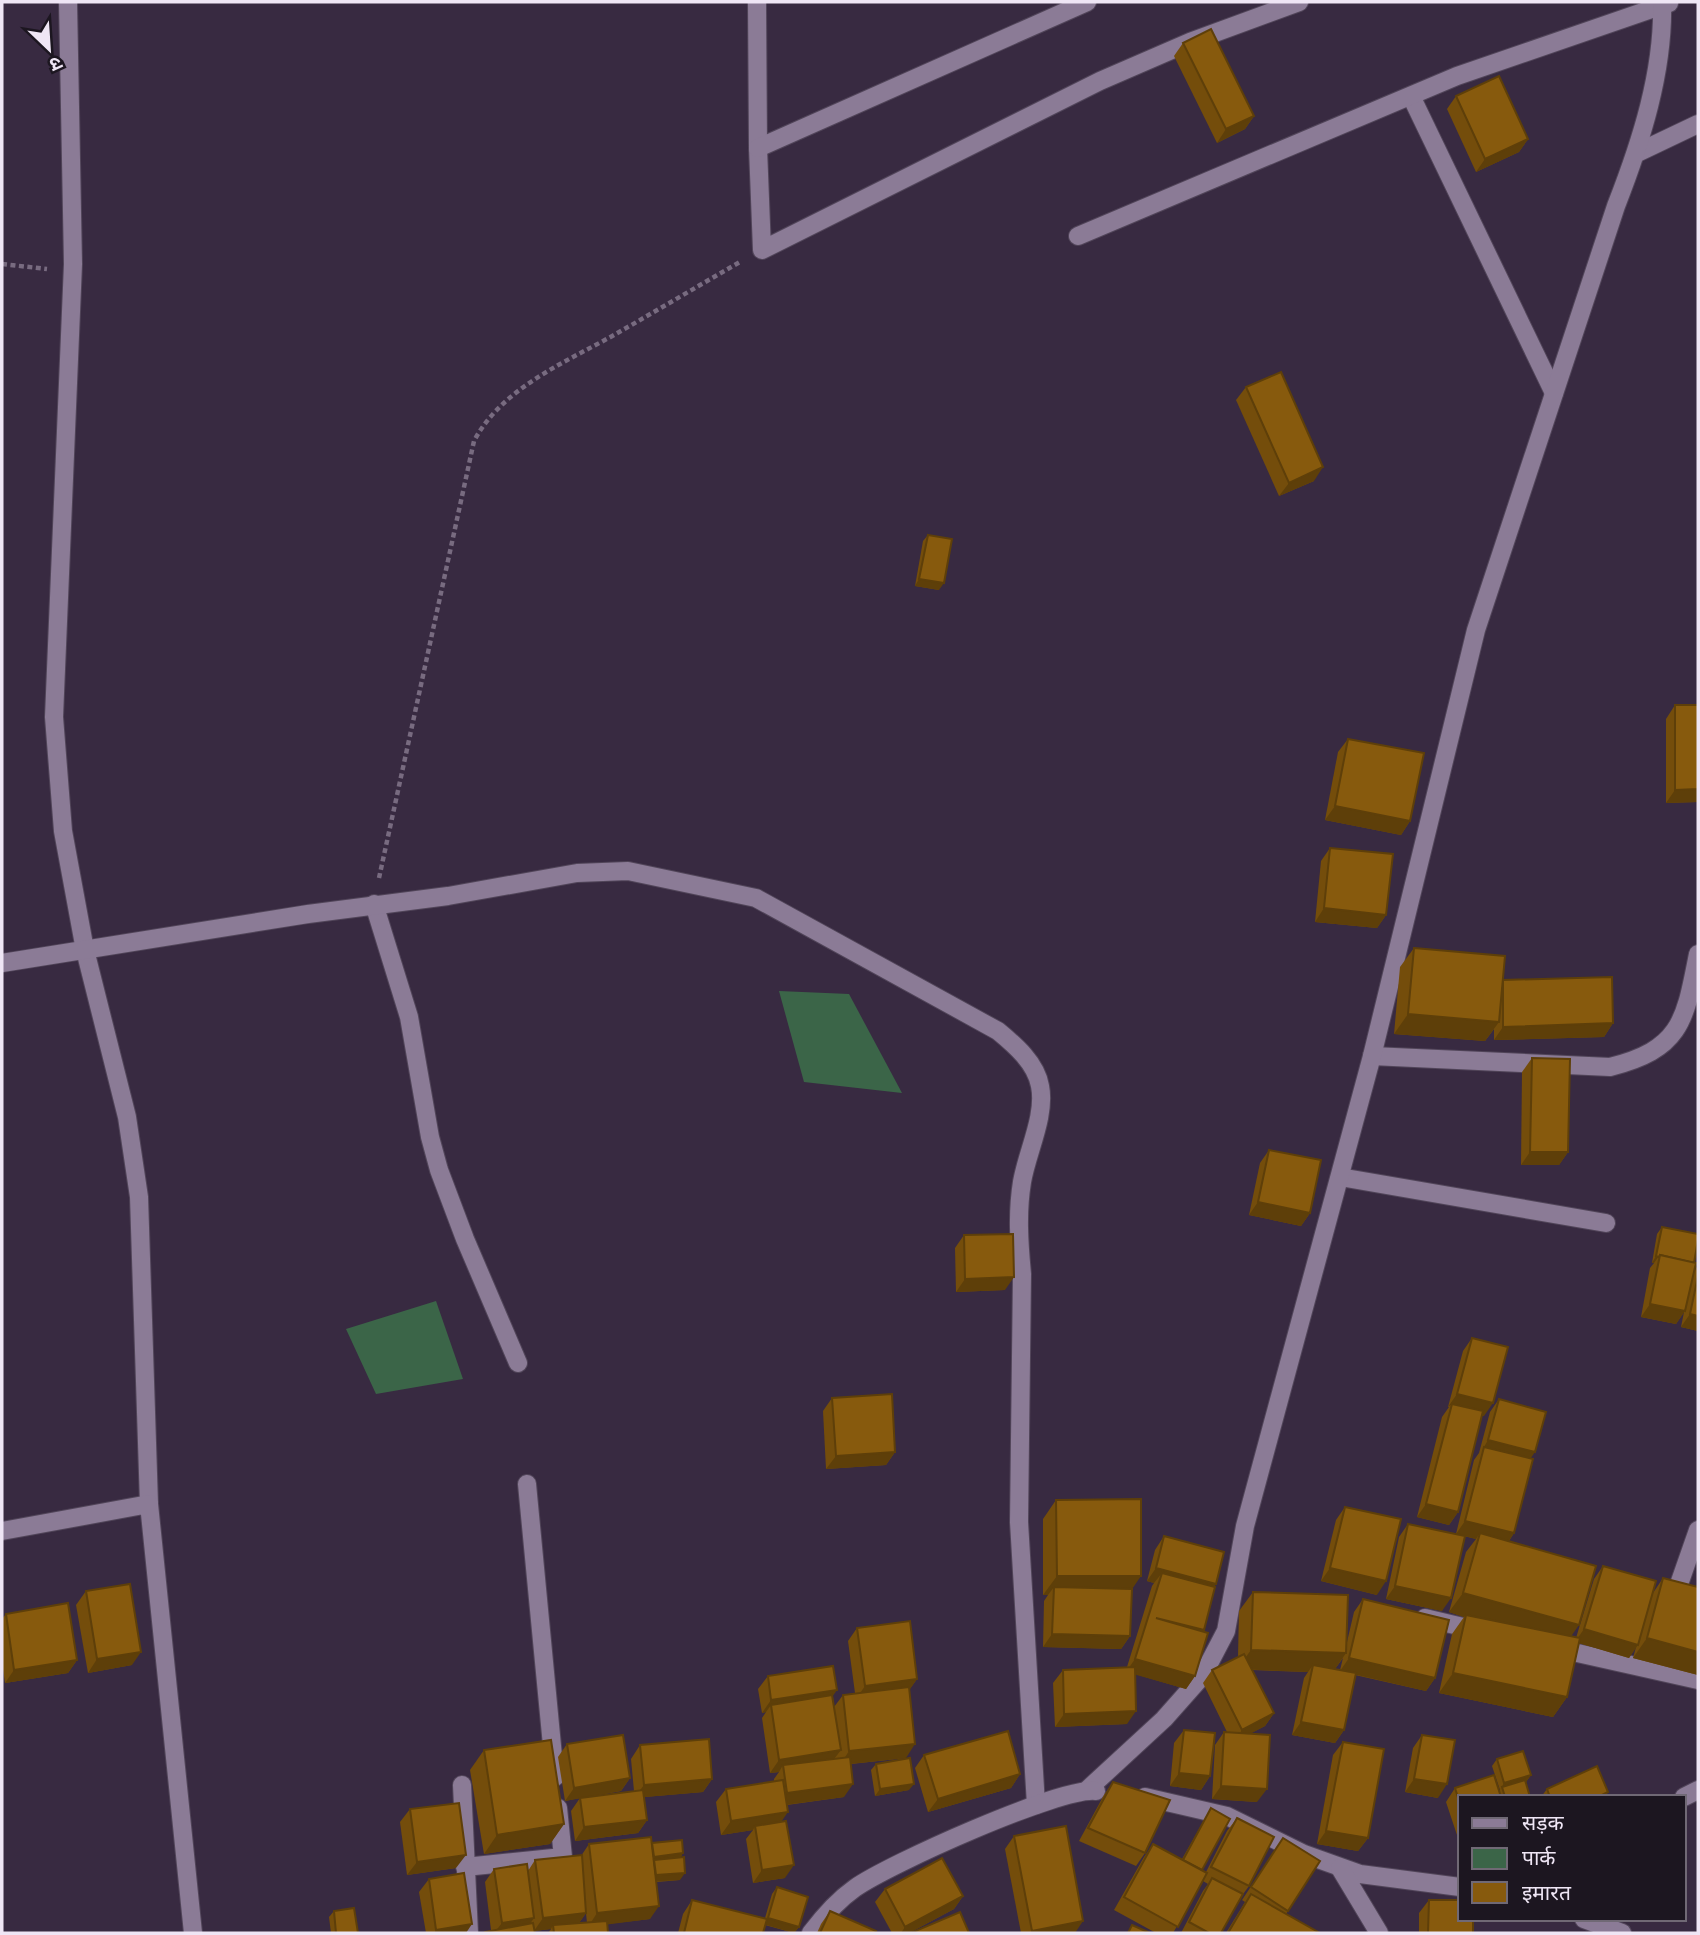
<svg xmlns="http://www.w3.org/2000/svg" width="1700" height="1935" viewBox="0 0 1700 1935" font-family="'PT Sans Narrow','Noto Sans Devanagari',sans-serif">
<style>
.green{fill:#3b6548}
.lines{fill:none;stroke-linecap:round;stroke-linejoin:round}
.minor-casing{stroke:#514559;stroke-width:20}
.path{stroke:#786b80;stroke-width:4.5;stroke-dasharray:5 3.5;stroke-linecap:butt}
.minor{stroke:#8b7b96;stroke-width:18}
.wall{fill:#744d0b;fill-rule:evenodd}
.shaded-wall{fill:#5e3f09}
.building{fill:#875a0d;stroke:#5e3f09;stroke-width:2}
</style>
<rect width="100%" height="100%" fill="#382a41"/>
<g class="green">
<polygon points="779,991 849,994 902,1093 804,1082"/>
<polygon points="436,1301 463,1379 376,1394 346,1329"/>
</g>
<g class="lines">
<g class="minor-casing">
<g id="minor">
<polyline points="68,2 73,264 54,717 63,831 85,950 127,1117 139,1197 149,1504"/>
<polyline points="757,2 758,148 762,250 1100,81 1190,42 1299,2"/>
<polyline points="1411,96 1554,393"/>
<polyline points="758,148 1087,2"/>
<polyline points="1637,153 1698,124"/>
<polyline points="1078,236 1457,76 1669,3"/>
<polyline points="374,904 409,1017 430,1137 439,1170 465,1239 518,1363"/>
<path d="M2 963 308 914 448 896 577 873 628 871 756 898 998 1031C1015 1045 1036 1063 1040 1086 1046 1116 1027 1152 1022 1182 1017 1213 1019 1242 1022 1274L1019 1522 1036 1805"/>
<path d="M1372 1056 1610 1067C1682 1049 1685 1020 1698 954"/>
<polyline points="1340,1177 1606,1223"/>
<polyline points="527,1484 555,1777"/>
<polyline points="1698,1530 1677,1590 1683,1598 1698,1600"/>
<polyline points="2,1531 149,1504 193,1933"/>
<polyline points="1425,1618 1480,1631"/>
<polyline points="1555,1648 1698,1680"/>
<polyline points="462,1785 469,1933"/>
<path d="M1087 1790 1164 1719 1203 1675 1226 1631 1245 1526 1372 1056 1476 630 1616 206C1641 142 1664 71 1662 2"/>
<polyline points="1145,1797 1227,1816 1304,1854 1360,1874 1460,1887"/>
<polyline points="1684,1797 1698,1790"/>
<polyline points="465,1867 563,1857 558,1808"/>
<polyline points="1340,1868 1379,1933"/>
<polyline points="1584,1919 1622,1933"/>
<path d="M811 1933C823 1917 838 1900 855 1888 889 1864 1060 1787 1096 1791"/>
</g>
</g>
<g class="path">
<polyline points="2,264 47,269"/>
<path d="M379 878 474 441C502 388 564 363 614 335 656 311 698 286 740 262"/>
</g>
<use href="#minor" class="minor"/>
</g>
<g class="wall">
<polygon points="1183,43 1254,116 1245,129 1217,143 1174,56"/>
<polygon points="1456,96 1528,139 1519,152 1476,172 1447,109"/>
<polygon points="1246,387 1314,481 1279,496 1236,400"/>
<polygon points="928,535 939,590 915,586 923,541"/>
<polygon points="1675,705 1698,802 1666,803 1666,719"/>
<polygon points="1348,739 1410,821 1401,835 1325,820 1338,752"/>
<polygon points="1330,848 1386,915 1377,928 1315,922 1321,861"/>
<polygon points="1414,948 1503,980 1613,1023 1604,1037 1494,1040 1494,1029 1485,1041 1394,1034 1400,967"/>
<polygon points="1532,1058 1568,1152 1559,1165 1521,1165 1522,1072"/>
<polygon points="1269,1150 1310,1213 1301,1226 1249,1215 1260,1163"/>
<polygon points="1662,1227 1694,1263 1694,1272 1698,1265 1698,1331 1681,1327 1684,1312 1676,1324 1641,1317 1650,1268 1654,1263 1652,1263 1657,1234"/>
<polygon points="964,1235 1005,1290 956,1292 955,1248"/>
<polygon points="1472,1338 1484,1416 1482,1416 1458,1512 1449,1525 1417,1517 1442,1417 1449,1407 1448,1407 1463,1351"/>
<polygon points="832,1398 895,1452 886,1465 826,1469 823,1411"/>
<polygon points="1499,1399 1531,1458 1514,1533 1509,1541 1571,1637 1576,1638 1594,1579 1603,1566 1653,1593 1663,1578 1698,1587 1698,1675 1633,1658 1636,1647 1629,1658 1579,1643 1567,1697 1553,1717 1439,1693 1452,1634 1464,1617 1449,1612 1466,1552 1476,1539 1464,1536 1442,1611 1386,1599 1399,1537 1408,1524 1456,1534 1474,1460 1479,1453 1490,1412"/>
<polygon points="1056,1500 1132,1589 1130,1636 1121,1649 1043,1647 1044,1601 1048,1595 1043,1595 1043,1519"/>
<polygon points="1345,1507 1377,1595 1321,1581 1336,1520"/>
<polygon points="1164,1536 1216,1584 1214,1587 1203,1632 1195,1676 1186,1689 1135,1674 1127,1724 1055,1727 1053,1683 1063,1670 1127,1667 1152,1586 1154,1583 1147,1581 1155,1550"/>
<polygon points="86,1591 132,1665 88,1673 76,1605"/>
<path d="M1253 1592 1347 1642 1354 1612 1363 1599 1435 1678 1426 1691 1355 1675 1344 1730 1335 1743 1292 1735 1304 1678 1308 1672 1252 1670 1274 1713 1265 1726 1251 1733 1257 1802 1212 1799 1215 1745 1224 1732H1227L1203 1683 1212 1670 1238 1657 1239 1611ZM1343 1658 1340 1670 1335 1669Z"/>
<polygon points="6,1614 77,1660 68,1673 5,1683 2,1662 2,1619"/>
<polygon points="857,1628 917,1679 909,1690 906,1758 851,1764 844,1797 787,1805 781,1822 785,1878 753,1883 746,1839 753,1830 721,1835 716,1802 726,1789 774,1782 774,1779 779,1772 770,1773 762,1718 766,1712 762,1713 758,1689 768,1676 833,1697 834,1707 843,1695 855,1693 848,1641"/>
<polygon points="1184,1730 1210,1776 1201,1790 1170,1786 1174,1743"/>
<polygon points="1422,1735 1438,1798 1405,1792 1413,1748"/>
<polygon points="1343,1742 1368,1838 1358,1851 1317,1844 1333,1755"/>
<polygon points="567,1744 630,1778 621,1791 594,1796 634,1791 631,1759 640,1745 712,1779 703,1792 644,1797 647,1820 638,1833 575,1841 571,1811 580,1798 565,1801 558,1757"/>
<polygon points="484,1750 564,1824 550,1844 484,1854 470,1770"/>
<polygon points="924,1755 1020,1774 1011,1788 928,1812 915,1768"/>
<polygon points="1497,1759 1531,1775 1526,1782 1530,1797 1460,1797 1460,1844 1446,1802 1455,1788 1499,1791 1500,1790 1492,1766"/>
<polygon points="876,1764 909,1790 875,1796 871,1770"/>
<polygon points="1113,1782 1145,1853 1136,1866 1079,1841 1104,1795"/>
<polygon points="1547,1789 1608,1792 1605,1797 1541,1797"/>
<polygon points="1211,1808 1202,1870 1206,1872 1227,1831 1237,1818 1249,1886 1241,1897 1221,1933 1181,1933 1203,1891 1208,1884 1203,1881 1173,1933 1156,1933 1114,1910 1144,1857 1153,1844 1182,1859"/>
<polygon points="410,1809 456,1868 407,1875 400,1822"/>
<polygon points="1014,1836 1075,1933 1021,1933 1005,1849"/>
<polygon points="1283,1838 1320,1861 1286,1914 1317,1933 1226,1933 1245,1902 1242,1900"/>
<path d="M652 1843 683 1853 680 1858V1880L657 1882 650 1919 607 1924 608 1933H548L551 1929 534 1931 535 1933H484L485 1932 491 1930 485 1882 494 1869 528 1871 535 1860 581 1856 589 1844ZM586 1913 587 1923H579Z"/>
<polygon points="429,1879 466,1933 426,1933 419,1892"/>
<polygon points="777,1887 799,1927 794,1933 765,1925 763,1933 678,1933 683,1914 692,1900 765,1918 772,1894"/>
<polygon points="885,1889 963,1896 954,1909 909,1933 892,1933 875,1902"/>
<polygon points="1429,1900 1473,1933 1419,1933 1419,1913"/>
<polygon points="334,1911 358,1933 331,1933 329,1917"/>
<polygon points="830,1911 875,1933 817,1933 821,1924"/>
</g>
<g class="shaded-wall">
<polygon points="1254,116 1245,129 1217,143 1226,129"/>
<polygon points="1528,139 1519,152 1476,172 1485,159"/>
<polygon points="1323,467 1314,481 1279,496 1289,483"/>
<polygon points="919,579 944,583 939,590 915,586"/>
<polygon points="1698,789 1698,802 1666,803 1675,790"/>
<polygon points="1335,806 1410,821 1401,835 1325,820"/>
<polygon points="1324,908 1386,915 1377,928 1315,922"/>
<polygon points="1408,1014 1499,1022 1485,1041 1394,1034"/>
<polygon points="1613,1023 1604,1037 1494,1040 1503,1027"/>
<polygon points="1530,1152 1568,1152 1559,1165 1521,1165"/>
<polygon points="1258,1202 1310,1213 1301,1226 1249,1215"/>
<polygon points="1656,1256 1659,1256 1654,1263 1652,1263"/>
<polygon points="1014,1277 1005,1290 956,1292 965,1279"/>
<polygon points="1650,1304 1685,1311 1676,1324 1641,1317"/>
<polygon points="1690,1314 1698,1316 1698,1331 1681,1327"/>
<polygon points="1457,1394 1493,1403 1484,1416 1451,1408 1452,1404 1448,1407"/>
<polygon points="1488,1440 1535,1452 1526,1465 1484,1447"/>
<polygon points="895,1452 886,1465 826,1469 836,1456"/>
<polygon points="1426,1504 1458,1512 1449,1525 1417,1517"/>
<polygon points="1465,1521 1514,1533 1505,1547 1480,1533 1476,1539 1456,1534"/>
<polygon points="1156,1568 1216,1584 1207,1597 1162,1573 1154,1583 1147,1581"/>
<polygon points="1330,1568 1386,1581 1377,1595 1321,1581"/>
<polygon points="1057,1576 1141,1576 1128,1595 1054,1587 1048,1595 1043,1595"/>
<polygon points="1395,1586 1451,1598 1442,1611 1386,1599"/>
<polygon points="1463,1593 1579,1625 1565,1645 1466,1615 1464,1617 1449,1612"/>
<polygon points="1584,1629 1638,1645 1629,1658 1575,1642"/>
<polygon points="1052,1634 1130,1636 1121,1649 1043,1647"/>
<polygon points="1647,1638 1698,1652 1698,1675 1633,1658"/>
<polygon points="1251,1650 1346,1653 1333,1672 1313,1665 1308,1672 1237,1669"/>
<polygon points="141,1652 132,1665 88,1673 97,1659"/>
<polygon points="1349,1658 1435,1678 1426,1691 1340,1671"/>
<polygon points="1135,1659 1195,1676 1186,1689 1126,1672"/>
<polygon points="77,1660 68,1673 5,1683 14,1670"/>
<polygon points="1453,1673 1567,1697 1553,1717 1439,1693"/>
<polygon points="917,1679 908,1692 856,1699 865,1686"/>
<polygon points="837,1690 828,1703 771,1705 766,1712 762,1713 771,1700"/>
<polygon points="1136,1711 1127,1724 1055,1727 1064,1714"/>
<polygon points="1274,1713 1265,1726 1233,1743 1242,1730"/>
<polygon points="1301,1722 1344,1730 1335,1743 1292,1735"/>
<polygon points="915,1744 906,1758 840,1765 849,1751"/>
<polygon points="841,1750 831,1763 783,1765 779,1772 770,1773 779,1760"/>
<polygon points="1179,1773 1210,1776 1201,1790 1170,1786"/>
<polygon points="1020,1774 1011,1788 928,1812 938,1799"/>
<polygon points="1531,1775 1526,1782 1502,1787 1500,1790 1504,1783"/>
<polygon points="630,1778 621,1791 565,1801 574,1788"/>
<polygon points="712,1779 703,1792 634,1798 644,1785"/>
<polygon points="1414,1779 1447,1784 1438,1798 1405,1792"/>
<polygon points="853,1784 844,1797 777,1806 787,1793"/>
<polygon points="914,1784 909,1790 875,1796 880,1789"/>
<polygon points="1221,1786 1267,1789 1257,1802 1212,1799"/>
<polygon points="788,1812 779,1825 755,1826 753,1830 721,1835 731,1821"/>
<polygon points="647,1820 638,1833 575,1841 584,1827"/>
<polygon points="564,1824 550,1844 484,1854 497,1835"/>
<polygon points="1326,1831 1368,1838 1358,1851 1317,1844"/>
<polygon points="683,1853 679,1860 652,1863 651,1857"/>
<polygon points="466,1855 456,1868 407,1875 417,1862"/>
<polygon points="794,1865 785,1878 753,1883 762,1870"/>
<polygon points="685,1873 680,1880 648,1882 653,1876"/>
<polygon points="963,1896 954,1909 909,1933 901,1933 905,1927"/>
<polygon points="659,1906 650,1919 588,1927 597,1913"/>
<polygon points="586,1913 577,1926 553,1925 551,1929 534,1931 543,1918"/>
<polygon points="534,1918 525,1931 494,1933 502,1923"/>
<polygon points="768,1918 799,1927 794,1933 763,1924"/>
<polygon points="1083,1921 1075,1933 1030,1933 1032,1931"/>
<polygon points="472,1924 466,1933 434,1933 436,1930"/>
</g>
<g class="building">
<polygon points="1211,29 1254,116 1226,129 1183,43"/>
<polygon points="1499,76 1528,139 1485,159 1456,96"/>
<polygon points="1281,372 1323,467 1289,483 1246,387"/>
<polygon points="928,535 952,539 944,583 919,579"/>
<polygon points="1675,705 1698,705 1698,789 1675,790"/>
<polygon points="1348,739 1424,753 1410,821 1335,806"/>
<polygon points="1330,848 1393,854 1386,915 1324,908"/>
<polygon points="1414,948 1505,956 1499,1022 1408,1014"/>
<polygon points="1612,977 1613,1023 1503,1027 1503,980"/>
<polygon points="1532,1058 1570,1059 1568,1152 1530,1152"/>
<polygon points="1269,1150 1321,1160 1310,1213 1258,1202"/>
<polygon points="1662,1227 1698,1234 1698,1240 1694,1263 1660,1255 1659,1257 1656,1256"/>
<polygon points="1013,1234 1014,1277 965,1279 964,1235"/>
<polygon points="1660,1255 1696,1263 1685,1311 1650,1304"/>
<polygon points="1698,1276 1698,1316 1690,1314"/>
<polygon points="1472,1338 1508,1347 1493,1403 1457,1394"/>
<polygon points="892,1394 895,1452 836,1456 832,1398"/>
<polygon points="1499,1399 1546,1412 1535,1452 1488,1440"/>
<polygon points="1452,1404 1483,1411 1458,1512 1426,1504"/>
<polygon points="1484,1447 1533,1459 1514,1533 1465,1521"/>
<polygon points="1141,1499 1141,1576 1057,1576 1056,1500"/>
<polygon points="1345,1507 1401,1519 1386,1581 1330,1568"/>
<polygon points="1408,1524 1465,1536 1451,1598 1395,1586"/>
<polygon points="1480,1533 1596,1566 1579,1625 1463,1593"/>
<polygon points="1164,1536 1224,1552 1216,1584 1156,1568"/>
<polygon points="1603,1566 1656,1581 1638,1645 1584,1629"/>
<polygon points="1162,1573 1215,1587 1204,1630 1156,1618 1208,1633 1195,1676 1135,1659"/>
<polygon points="1663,1578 1698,1587 1698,1652 1647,1638"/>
<polygon points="130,1584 141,1652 97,1659 86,1591"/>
<polygon points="1054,1587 1132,1589 1130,1636 1052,1634"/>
<polygon points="1253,1592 1348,1595 1346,1653 1251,1650"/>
<polygon points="1363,1599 1449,1620 1435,1678 1349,1658"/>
<polygon points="68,1603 77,1660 14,1670 6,1614"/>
<polygon points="1466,1615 1580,1638 1567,1697 1453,1673"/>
<polygon points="910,1621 917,1679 865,1686 857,1628"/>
<polygon points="1244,1654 1274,1713 1242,1730 1212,1670"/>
<polygon points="1313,1665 1356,1673 1344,1730 1301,1722"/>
<polygon points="833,1666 837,1690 771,1700 768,1676"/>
<polygon points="1135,1667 1136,1711 1064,1714 1063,1670"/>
<polygon points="909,1687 915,1744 849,1751 843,1695"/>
<polygon points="832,1695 841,1750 779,1760 771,1705"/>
<polygon points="1184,1730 1215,1733 1210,1776 1179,1773"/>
<polygon points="1008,1731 1020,1774 938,1799 924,1755"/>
<polygon points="1224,1732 1270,1735 1267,1789 1221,1786"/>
<polygon points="623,1735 630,1778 574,1788 567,1744"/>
<polygon points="1422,1735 1455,1740 1447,1784 1414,1779"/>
<polygon points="709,1739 712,1779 644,1785 640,1745"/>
<polygon points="551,1740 564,1824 497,1835 484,1750"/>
<polygon points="1343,1742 1384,1749 1368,1838 1326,1831"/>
<polygon points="1523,1751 1531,1775 1504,1783 1497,1759"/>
<polygon points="850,1757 853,1784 787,1793 783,1765"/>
<polygon points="910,1758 914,1784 880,1789 876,1764"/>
<polygon points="1597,1766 1608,1792 1598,1797 1550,1797 1547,1789"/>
<polygon points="1494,1775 1501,1797 1460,1797 1460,1804 1455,1788"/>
<polygon points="783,1780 788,1812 731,1821 726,1789"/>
<polygon points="1525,1780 1530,1797 1505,1797 1502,1787"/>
<polygon points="1113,1782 1170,1800 1145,1853 1088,1828"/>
<polygon points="643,1790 647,1820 584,1827 580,1798"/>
<polygon points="459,1803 466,1855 417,1862 410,1809"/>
<polygon points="1211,1808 1230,1819 1202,1870 1183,1860"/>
<polygon points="1237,1818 1274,1837 1249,1886 1211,1867"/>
<polygon points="786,1821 794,1865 762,1870 755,1826"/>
<polygon points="1066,1826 1083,1921 1032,1931 1014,1836"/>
<polygon points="651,1837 659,1906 597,1913 589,1844"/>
<polygon points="1283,1838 1320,1861 1288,1911 1251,1887"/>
<polygon points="682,1840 683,1853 654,1857 652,1843"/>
<polygon points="1153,1844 1207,1873 1178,1927 1124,1897"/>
<polygon points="582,1855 586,1913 543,1918 535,1860"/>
<polygon points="684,1857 685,1873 656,1875 654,1860"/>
<polygon points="942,1858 963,1896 905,1927 885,1889"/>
<polygon points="527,1864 534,1918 502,1923 494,1869"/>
<polygon points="464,1873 472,1924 436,1930 429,1879"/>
<polygon points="1212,1878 1243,1894 1221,1933 1209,1933 1189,1922"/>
<polygon points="777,1887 808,1897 799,1927 768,1918"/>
<polygon points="1251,1894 1318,1932 1317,1933 1228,1933"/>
<polygon points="692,1900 767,1919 763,1933 684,1933"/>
<polygon points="1429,1900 1460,1900 1460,1919 1473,1919 1473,1933 1428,1933"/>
<polygon points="354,1908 358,1933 336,1933 334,1911"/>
<polygon points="830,1911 876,1931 875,1933 820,1933"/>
<polygon points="960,1912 969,1933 914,1933 913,1932"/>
<polygon points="607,1921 608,1933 554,1933 553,1925"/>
<polygon points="533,1923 535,1933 485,1933 485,1932"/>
<polygon points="1132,1925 1150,1933 1128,1933"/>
</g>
<rect width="1700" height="1935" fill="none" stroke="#efe6f5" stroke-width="7"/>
<rect x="1458" y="1795" width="228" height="126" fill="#1c1620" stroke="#706975" stroke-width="2"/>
<rect x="1472" y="1818" width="35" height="10" fill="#8b7b96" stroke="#706975" stroke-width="2"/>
<text x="1522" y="1830" font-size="21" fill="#efe6f5">सड़क</text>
<rect x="1472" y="1848" width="35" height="21" fill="#3b6548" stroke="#706975" stroke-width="2"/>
<text x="1522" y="1865" font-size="21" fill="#efe6f5">पार्क</text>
<rect x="1472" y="1882" width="35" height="21" fill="#875a0d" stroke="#706975" stroke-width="2"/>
<text x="1522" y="1900" font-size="21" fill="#efe6f5">इमारत</text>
<g transform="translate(49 49) rotate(155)" stroke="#1c1620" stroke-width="5" paint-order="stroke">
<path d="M0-5L12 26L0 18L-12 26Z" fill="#efe6f5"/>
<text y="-10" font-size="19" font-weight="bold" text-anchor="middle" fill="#efe6f5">उ</text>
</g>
</svg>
